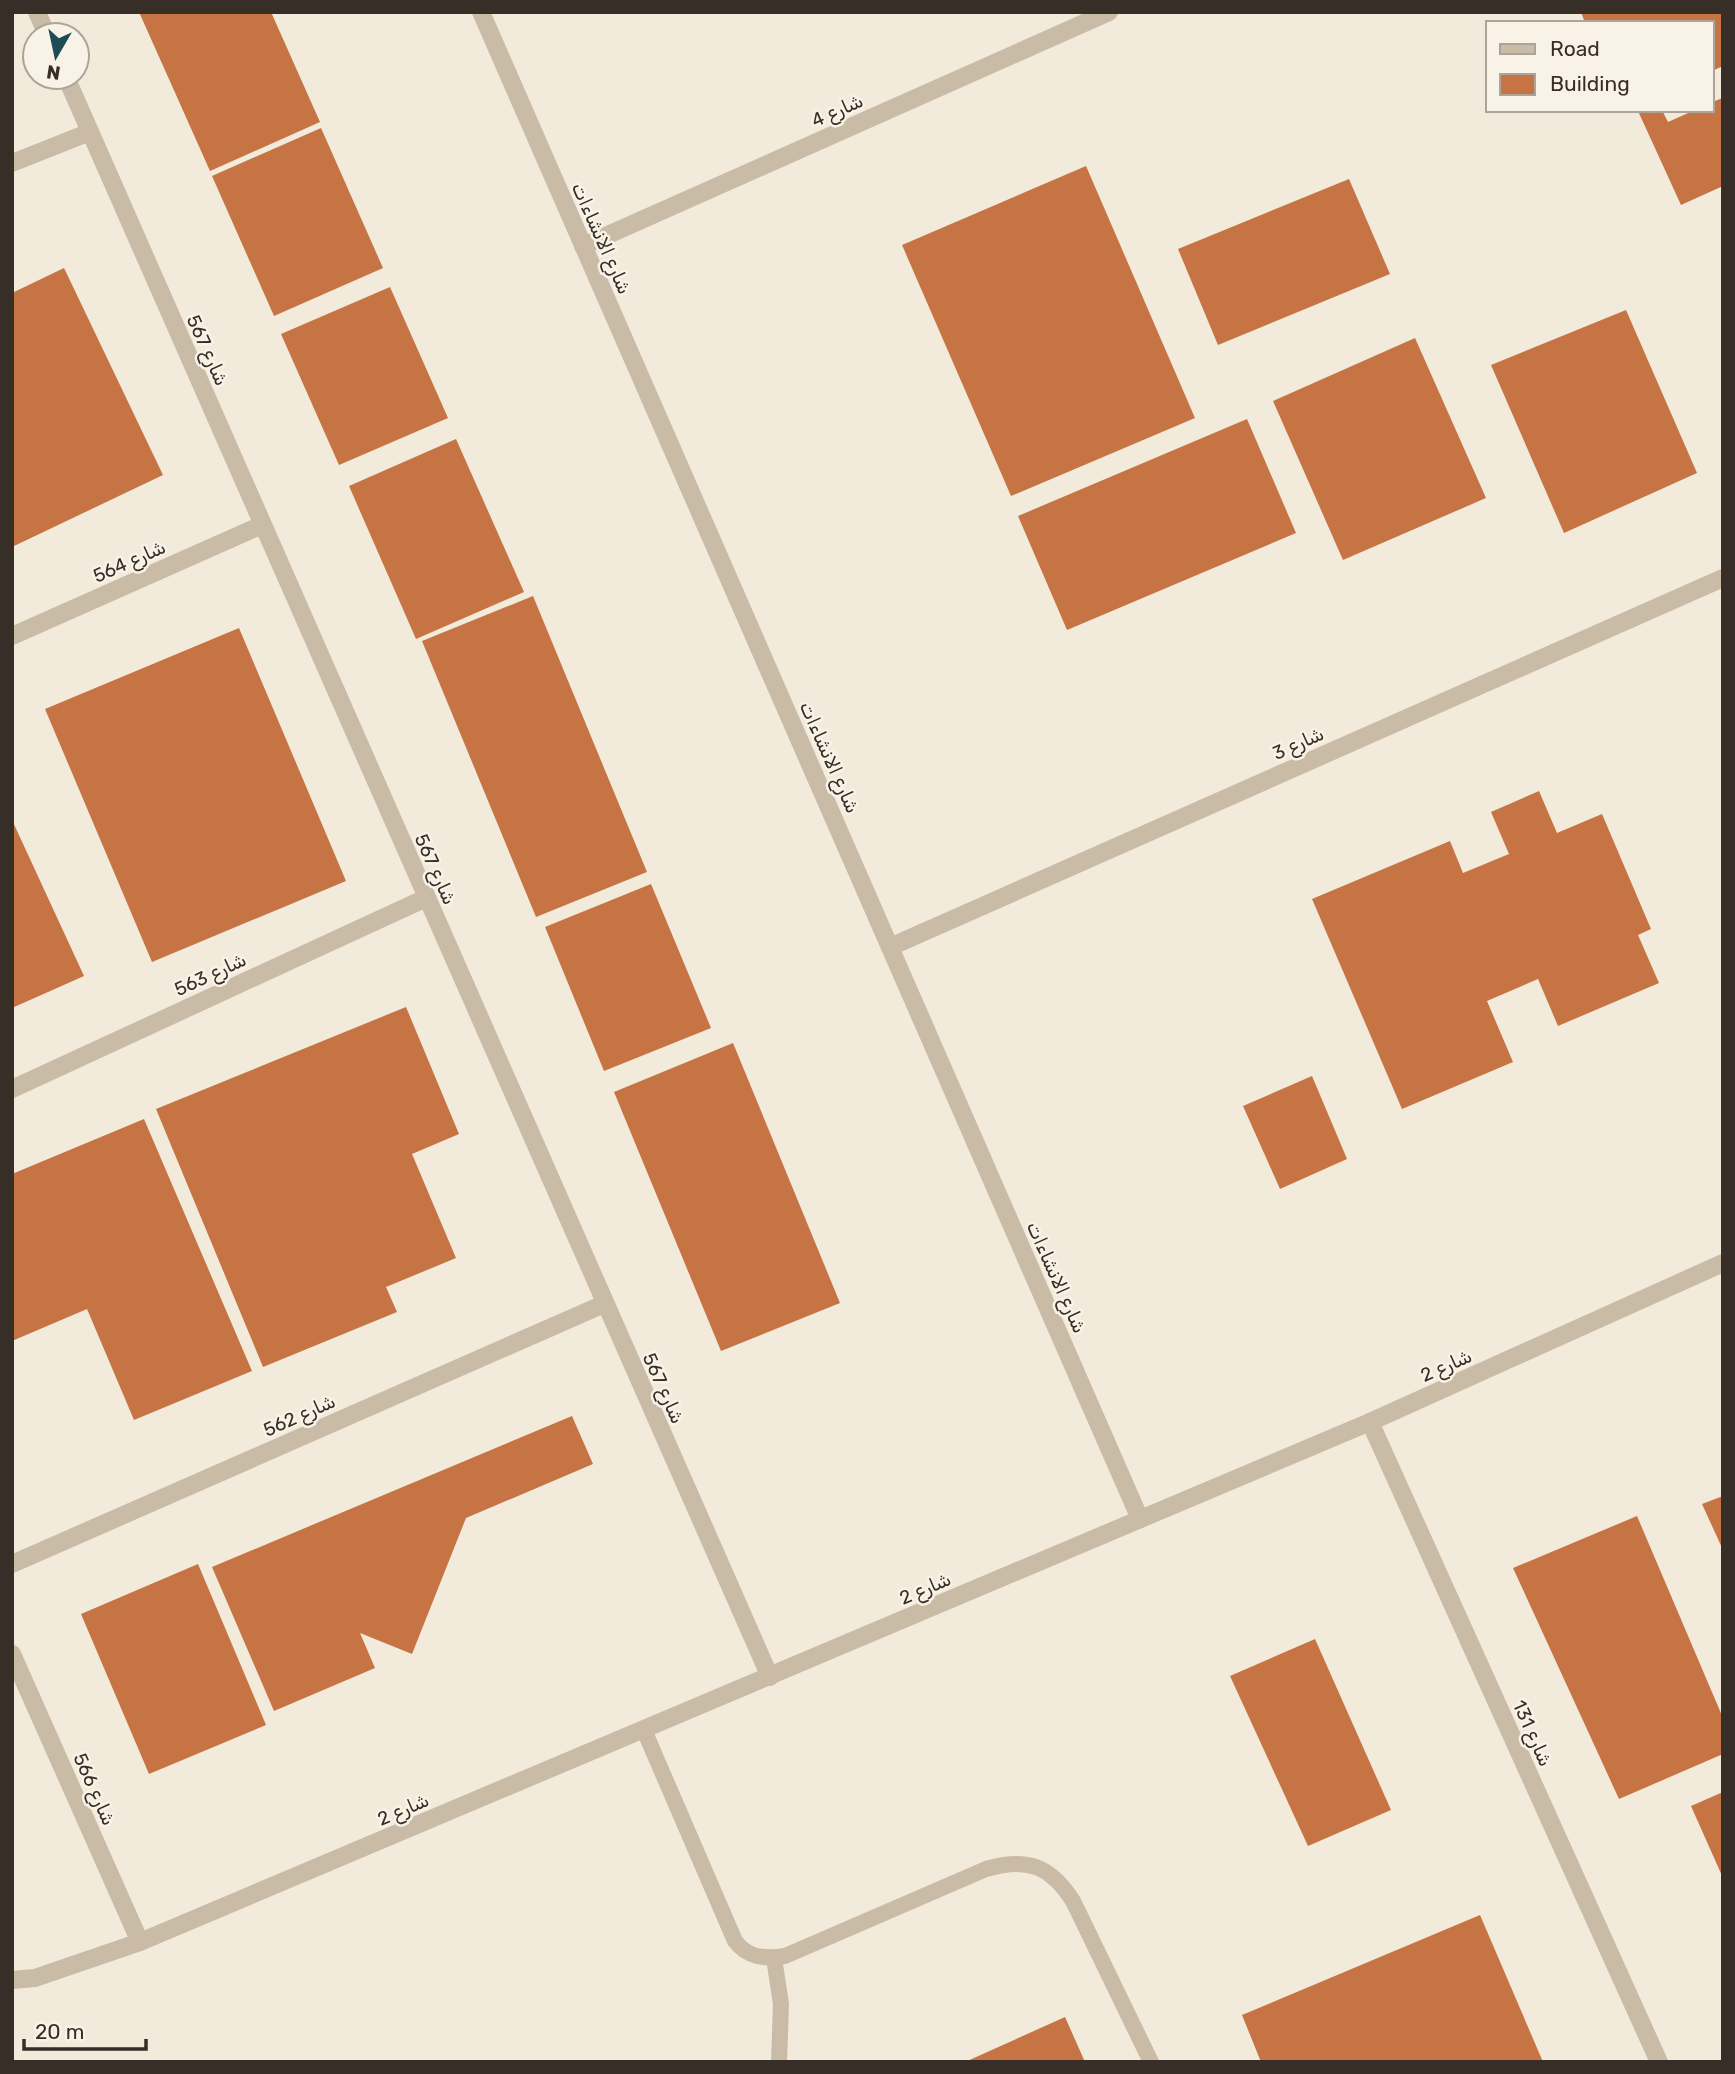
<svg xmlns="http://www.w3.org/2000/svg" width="1735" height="2074" viewBox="0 0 1735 2074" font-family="Rubik,Vazirmatn,sans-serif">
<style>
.building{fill:#c67444}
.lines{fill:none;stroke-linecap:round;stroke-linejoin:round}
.service{stroke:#cabba6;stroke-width:16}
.minor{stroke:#cabba6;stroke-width:18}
.labels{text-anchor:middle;stroke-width:5;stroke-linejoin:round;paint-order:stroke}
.street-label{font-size:19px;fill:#362e27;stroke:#f9f3e7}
</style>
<rect width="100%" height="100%" fill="#f2eada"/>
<g class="building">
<polygon points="139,12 271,12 320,122 210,171"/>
<polygon points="1581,12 1723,12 1723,66 1712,71 1712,23 1585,23"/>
<polygon points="1723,98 1723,186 1681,205 1638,111 1662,110 1668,122 1695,110 1712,110 1712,102"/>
<polygon points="321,128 383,268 274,316 212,176"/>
<polygon points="1086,166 1195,418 1011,496 902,245"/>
<polygon points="1349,179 1390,274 1218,345 1178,249"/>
<polygon points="64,268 163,475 12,547 12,293"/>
<polygon points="390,287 448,418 339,465 281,334"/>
<polygon points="1626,310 1697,473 1564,533 1491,365"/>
<polygon points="1415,338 1486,498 1343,560 1273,401"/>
<polygon points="1247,419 1296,533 1067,630 1018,516"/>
<polygon points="456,439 524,592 416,639 349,486"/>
<polygon points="533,596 647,872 536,917 422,641"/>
<polygon points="239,628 346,881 152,962 45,709"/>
<polygon points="1539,791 1557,833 1602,814 1651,929 1638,935 1659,983 1558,1026 1538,979 1487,1001 1513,1062 1402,1109 1312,899 1450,841 1463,873 1509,854 1491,812"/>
<polygon points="12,820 84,976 12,1008"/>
<polygon points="651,884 711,1028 604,1071 545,927"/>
<polygon points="406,1007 459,1134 412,1154 456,1258 386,1287 397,1312 263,1367 156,1109"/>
<polygon points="733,1043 840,1303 721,1351 614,1092"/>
<polygon points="1312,1076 1347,1159 1280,1189 1243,1106"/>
<polygon points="144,1119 252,1371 134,1420 87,1309 12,1341 12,1174"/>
<polygon points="572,1416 593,1464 466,1518 412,1654 360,1633 375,1668 274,1711 212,1567"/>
<polygon points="1723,1496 1723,1550 1702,1504"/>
<polygon points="1637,1516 1723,1718 1723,1754 1619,1799 1513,1568"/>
<polygon points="198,1564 266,1725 149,1774 81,1614"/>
<polygon points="1315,1639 1391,1810 1308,1846 1230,1676"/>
<polygon points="1723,1792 1723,1878 1691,1806"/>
<polygon points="1480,1915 1543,2062 1261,2062 1242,2015"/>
<polygon points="1065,2017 1085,2062 965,2062"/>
</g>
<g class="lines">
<g class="service">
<path d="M644 1730 735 1941C748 1958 764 1959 785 1956L986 1869C1026 1857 1050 1865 1073 1901L1151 2062"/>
<polyline points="774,1958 781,2004 779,2062"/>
</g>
<g class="minor">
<polyline points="37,12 47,35"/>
<polyline points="481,12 1140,1519"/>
<polyline points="66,77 770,1677"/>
<polyline points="12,163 90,132"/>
<polyline points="583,246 1109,12"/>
<polyline points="12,636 262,525"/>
<polyline points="890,947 1723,578"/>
<polyline points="12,1089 426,898"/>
<polyline points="1370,1422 1659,2062"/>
<polyline points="12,1564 604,1304"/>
<polyline points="12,1654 140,1942"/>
<polyline points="12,1980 35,1978 140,1942 1370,1422 1723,1263"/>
</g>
</g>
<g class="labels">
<g class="street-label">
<text transform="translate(837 110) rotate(-24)" y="7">شارع 4</text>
<text transform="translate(602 238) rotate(66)" y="7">شارع الانشاءات</text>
<text transform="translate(208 350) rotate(66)" y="7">شارع 567</text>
<text transform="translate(129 561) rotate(-24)" y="7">شارع 564</text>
<text transform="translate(1298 743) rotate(-24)" y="7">شارع 3</text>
<text transform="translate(830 757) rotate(66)" y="7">شارع الانشاءات</text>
<text transform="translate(436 869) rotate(66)" y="7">شارع 567</text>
<text transform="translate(210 974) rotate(-25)" y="7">شارع 563</text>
<text transform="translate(1057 1277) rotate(66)" y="7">شارع الانشاءات</text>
<text transform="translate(1446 1365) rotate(-24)" y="7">شارع 2</text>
<text transform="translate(664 1388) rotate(66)" y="7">شارع 567</text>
<text transform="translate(299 1415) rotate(-24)" y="7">شارع 562</text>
<text transform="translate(925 1588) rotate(-23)" y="7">شارع 2</text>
<text transform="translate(1533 1733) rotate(66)" y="7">شارع 131</text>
<text transform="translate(95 1789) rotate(66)" y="7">شارع 566</text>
<text transform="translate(403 1809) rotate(-23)" y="7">شارع 2</text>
</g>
</g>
<rect width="1735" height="2074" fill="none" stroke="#362e27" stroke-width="28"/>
<rect x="1486" y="21" width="228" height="91" fill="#f9f3e7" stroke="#aba49a" stroke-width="2"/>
<rect x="1500" y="44" width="35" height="10" fill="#cabba6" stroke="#aba49a" stroke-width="2"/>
<text x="1550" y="56" font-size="21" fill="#362e27">Road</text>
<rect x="1500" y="74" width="35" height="21" fill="#c67444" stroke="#aba49a" stroke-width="2"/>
<text x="1550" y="91" font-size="21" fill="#362e27">Building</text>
<g transform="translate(56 56) rotate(189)"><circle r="33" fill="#f9f3e7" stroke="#aba49a" stroke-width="2"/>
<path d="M0-5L12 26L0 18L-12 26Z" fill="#1d4c57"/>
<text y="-10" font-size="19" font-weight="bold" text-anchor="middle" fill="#362e27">N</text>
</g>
<path d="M24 2039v10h122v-10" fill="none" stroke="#362e27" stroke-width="3.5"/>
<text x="35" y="2039" font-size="21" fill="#362e27" stroke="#f9f3e7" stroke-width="5" paint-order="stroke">20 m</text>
</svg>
